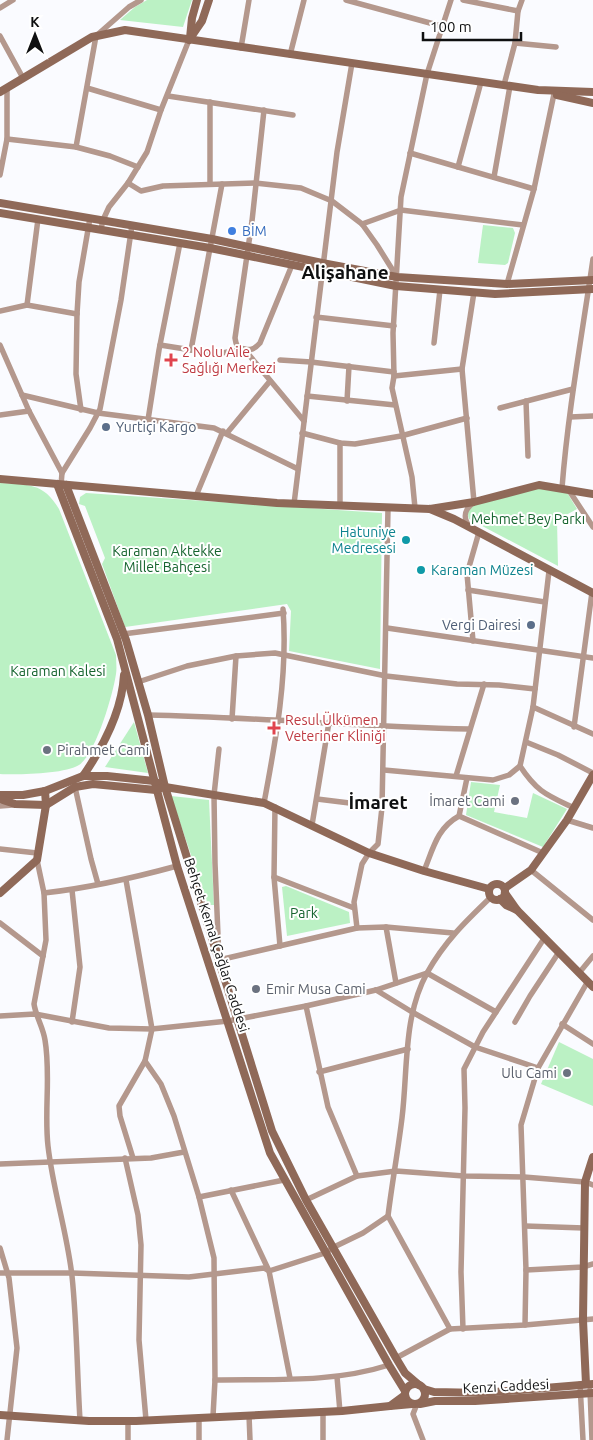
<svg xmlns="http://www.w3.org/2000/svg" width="593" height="1440" viewBox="0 0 593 1440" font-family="Ubuntu,sans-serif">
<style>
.green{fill:#bbf1c4}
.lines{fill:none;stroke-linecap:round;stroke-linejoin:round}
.street{stroke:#b4988d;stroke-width:5.5}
.secondary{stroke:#8f6958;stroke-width:8}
.shop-dot{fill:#3f7fe0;stroke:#fff;stroke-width:2}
.health-dot{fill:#e0444e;stroke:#fff;stroke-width:2}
.service-dot{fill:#5c6f8a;stroke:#fff;stroke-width:2}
.culture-dot{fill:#0f9aa8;stroke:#fff;stroke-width:2}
.worship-dot{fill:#6b7280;stroke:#fff;stroke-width:2}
.labels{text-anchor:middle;stroke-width:4;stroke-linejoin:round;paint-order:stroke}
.shop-label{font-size:14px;fill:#366cbe;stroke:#fff;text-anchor:start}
.health-label{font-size:14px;fill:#be3a42;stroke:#fff;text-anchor:start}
.service-label{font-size:14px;fill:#4e5e75;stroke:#fff;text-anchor:start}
.park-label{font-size:14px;fill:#16642f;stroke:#fff}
.culture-label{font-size:14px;fill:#0d838f;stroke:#fff;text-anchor:end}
.worship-label{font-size:14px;fill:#5b616d;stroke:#fff;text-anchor:start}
.street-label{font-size:14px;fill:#0f1011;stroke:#fff}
.district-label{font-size:19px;font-weight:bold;fill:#0f1011;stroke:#fff}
</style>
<rect width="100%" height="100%" fill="#fafbff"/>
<g class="green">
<polygon points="147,0 192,0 183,27 120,20 135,7"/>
<polygon points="483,225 513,228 515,233 508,263 505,265 478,263"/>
<path d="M0 483C28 485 43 482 59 509L116 655C116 661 117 668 116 674 113 694 96 754 79 765 65 774 18 775 0 774Z"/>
<path d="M544 487 566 491 577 509 557 520 558 566 469 519C467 514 468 509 472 505Z"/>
<polygon points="86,493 382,513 380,669 289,651 291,611 287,604 125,627 102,564 105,558 85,506 79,504 80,497"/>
<polygon points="134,722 148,773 105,767"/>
<polygon points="471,782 500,785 494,812 527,818 533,793 567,809 543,847 466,815"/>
<polygon points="171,796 209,800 214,905 208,905"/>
<polygon points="286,886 349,912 350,923 287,936 282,887"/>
<polygon points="559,1042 593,1059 593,1106 541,1084"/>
</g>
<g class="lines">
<g class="street">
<polyline points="346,0 441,26"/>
<polyline points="463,0 518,11"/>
<polyline points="0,8 13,0"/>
<polyline points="0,36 23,78"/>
<polyline points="515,43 556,47"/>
<polyline points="241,48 249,0"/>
<polyline points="290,55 304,0"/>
<polyline points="504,85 515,43 518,11 522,0"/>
<polyline points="87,88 161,110"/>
<polyline points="168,96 293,115"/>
<polyline points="210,102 210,184"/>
<path d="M264 110 252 221 235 338 236 343 238 347C249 351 253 351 260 343L292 265"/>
<polyline points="7,139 76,147 110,156 138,167"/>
<polyline points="76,147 96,36 129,7 141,0"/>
<polyline points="410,153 534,189"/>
<polyline points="458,167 481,82"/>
<polyline points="0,175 7,139 7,88"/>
<polyline points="494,177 510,86"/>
<polyline points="128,183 141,191 163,186 255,183 301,188 332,201 362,224 377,245 397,277"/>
<polyline points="38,219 27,305 77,314"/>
<polyline points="362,224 401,210 523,225"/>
<polyline points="101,229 103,220 109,207 128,183 147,152 161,110 189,40"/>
<polyline points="507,284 534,189 554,94"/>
<polyline points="0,311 27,305"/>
<polyline points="316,317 394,326"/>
<polyline points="434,343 440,290"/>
<polyline points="0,345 29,411 62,473"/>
<polyline points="160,345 217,354 244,349 304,421"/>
<polyline points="191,350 222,184"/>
<polyline points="280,360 311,362 394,372"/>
<polyline points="394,376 462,369"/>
<polyline points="22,395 98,413 214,428 298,469"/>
<polyline points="307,396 395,405"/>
<polyline points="347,401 349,366"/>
<polyline points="526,401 528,456"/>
<polyline points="500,408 573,389"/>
<polyline points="81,410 76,374 77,314 79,282 90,218"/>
<polyline points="0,415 29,411"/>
<polyline points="570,417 593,416"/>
<polyline points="148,420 159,350 180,243"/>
<polyline points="227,433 270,381"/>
<polyline points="302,433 340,443 355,444 401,436 467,418"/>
<polyline points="340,443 340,506"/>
<polyline points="61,485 62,473 90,428 100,409 121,300 132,225"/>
<path d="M562 488C568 411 582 335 593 259"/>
<polyline points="568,489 593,527"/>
<polyline points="196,496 223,431"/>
<polyline points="294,504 337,152 352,63"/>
<polyline points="415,508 412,477 392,388 394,376 393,333 401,197 427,74 451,0"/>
<path d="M469 526C462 516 465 509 474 502L462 369 474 292"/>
<polyline points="468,590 545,602"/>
<polyline points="387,628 593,658"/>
<polyline points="123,634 284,613"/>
<polyline points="473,641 467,574 479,532"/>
<polyline points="138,682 187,666 236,656 275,653 386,676 457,684 499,685 535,689"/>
<polyline points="533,707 593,734"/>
<path d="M148 715C255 717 362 727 469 729"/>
<polyline points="232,719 236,656"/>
<polyline points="574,727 592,592"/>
<polyline points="526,742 558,755 593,773"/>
<polyline points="219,749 214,795 215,863 219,960 357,928 386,927 453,933"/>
<path d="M520 766C537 792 547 795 574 808"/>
<polyline points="384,770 493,780 509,775 520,766 533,707 549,571"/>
<polyline points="456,776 484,684"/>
<polyline points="75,787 91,859 98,884"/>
<polyline points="317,799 382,807"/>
<path d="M264 803C276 739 288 675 283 609"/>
<polyline points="0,806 13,805"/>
<polyline points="275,807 274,877 280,946"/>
<polyline points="459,816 543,853"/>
<polyline points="567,820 593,828"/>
<polyline points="312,825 329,722"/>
<polyline points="0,849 37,853"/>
<path d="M37 860 44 893 46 940 34 1004C36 1017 43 1027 45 1040 51 1075 44 1111 48 1146 53 1190 67 1232 72 1276 77 1324 77 1372 80 1420"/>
<polyline points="531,870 593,920"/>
<path d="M424 871C433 849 437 828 459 816L467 778"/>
<polyline points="274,877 354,908"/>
<polyline points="126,880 152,1029 145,1061 161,1084 174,1116 199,1197 214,1258 215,1380 213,1416"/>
<polyline points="72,890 80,967 72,1022"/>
<path d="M44 893C89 888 133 878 177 866"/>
<polyline points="0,923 43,956"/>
<polyline points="386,927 396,983"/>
<polyline points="357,928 354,902 362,864 369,853 378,844 382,807 388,508"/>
<polyline points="579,973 593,956"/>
<polyline points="376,990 412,1012 475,1047 538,1068"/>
<polyline points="306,1006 328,1107 357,1176"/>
<polyline points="0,1016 35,1014 109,1028 152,1029 228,1021 306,1006 376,990 427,973 496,1012"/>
<polyline points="515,1022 530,996 559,952"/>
<polyline points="562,1024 593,1044"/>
<polyline points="319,1072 408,1049"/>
<polyline points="125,1158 138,1215 141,1245 139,1340 146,1420"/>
<polyline points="133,1158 120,1116 119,1106 145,1061"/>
<polyline points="0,1164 151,1158 184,1152"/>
<polyline points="231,1190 269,1271 290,1378"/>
<polyline points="199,1197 284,1180"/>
<polyline points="306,1200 357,1176 396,1171 464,1176 524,1177 585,1182 593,1185"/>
<polyline points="388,1216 450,1329"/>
<polyline points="525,1226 584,1228"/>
<polyline points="0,1248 9,1278 17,1348 7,1440"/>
<polyline points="526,1270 583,1267 593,1264"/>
<path d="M0 1273H72L189 1277 264 1268 269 1271 325 1253 334 1247 363 1233 388 1216C392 1183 398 1151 402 1118 408 1069 403 1017 427 973 445 941 466 921 491 897"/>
<polyline points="525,1325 526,1270 521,1125 538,1068 588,981"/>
<polyline points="463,1329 461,1272 465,1108 464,1069 483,1032 545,937"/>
<polyline points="396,1358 450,1329 525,1325 593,1319"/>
<polyline points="337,1377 340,1412"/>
<path d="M215 1380C273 1379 333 1383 389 1365"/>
<polyline points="580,1384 583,1440"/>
<polyline points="590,1390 592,1440"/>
<polyline points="417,1404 413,1414 423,1440"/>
<polyline points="323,1412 323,1440"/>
<polyline points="249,1415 250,1440"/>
<polyline points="199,1417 199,1440"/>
<polyline points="128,1440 128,1421"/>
</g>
<g class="secondary">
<polyline points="190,38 192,18 197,0"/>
<polyline points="189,40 202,21 209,0"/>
<polyline points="0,92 92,37 125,30 538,90 593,92"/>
<polyline points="557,95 593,103"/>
<polyline points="0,203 212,239 322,263 397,277 507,284 593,280"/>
<polyline points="0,213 210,248 396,286 495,294 593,289"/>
<polyline points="0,479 277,503 430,509 474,502 539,485 593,494"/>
<polyline points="57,484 117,639 177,866 270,1153 389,1365 405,1391"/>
<polyline points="66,485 126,640 148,715 165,787 272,1131 306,1200 396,1358 405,1373 419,1385"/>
<polyline points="430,509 454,519 593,593"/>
<path d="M83 776C103 747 122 711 124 675"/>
<polyline points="0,795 23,795 45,791 83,776 107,776 154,781 165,787 264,803 369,853 424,871 489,889"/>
<polyline points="0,799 15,804 46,805 75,787 93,784 156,790 161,788"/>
<circle cx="497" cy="892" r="8"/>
<polyline points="505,888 531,870 567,820 593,775"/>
<polyline points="0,893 37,860 46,805 45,791"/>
<polyline points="500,899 506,905 517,910 505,893"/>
<polyline points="517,910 593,987"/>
<circle cx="415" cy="1394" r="10"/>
<polyline points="586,1384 583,1320 585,1182 593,1157"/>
<polyline points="424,1389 434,1392 482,1393 593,1384"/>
<polyline points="405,1395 390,1406 412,1404"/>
<polyline points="420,1404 435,1401 475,1401 593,1393"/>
<polyline points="0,1415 89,1421 136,1421 342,1411 390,1406"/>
</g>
</g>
<circle class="shop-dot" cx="232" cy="231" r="5"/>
<g class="health-dot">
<path d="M168.5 352.5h5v5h5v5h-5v5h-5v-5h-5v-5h5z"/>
<path d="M271.5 720.5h5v5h5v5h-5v5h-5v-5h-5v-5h5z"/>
</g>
<g class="service-dot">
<circle cx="106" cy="427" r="5"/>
<circle cx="531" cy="625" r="5"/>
</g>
<g class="culture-dot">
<circle cx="406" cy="540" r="5"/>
<circle cx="421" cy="570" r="5"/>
</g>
<g class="worship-dot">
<circle cx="47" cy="750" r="5"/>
<circle cx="515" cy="801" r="5"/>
<circle cx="256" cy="989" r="5"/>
<circle cx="567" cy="1073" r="5"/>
</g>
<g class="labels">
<g class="shop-label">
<text x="242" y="236">BİM</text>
</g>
<g class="health-label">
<text x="182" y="357">2 Nolu Aile<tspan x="182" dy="16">Sağlığı Merkezi</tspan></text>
<text x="285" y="725">Resul Ülkümen<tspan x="285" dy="16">Veteriner Kliniği</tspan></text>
</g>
<g class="service-label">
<text x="116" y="432">Yurtiçi Kargo</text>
<text x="521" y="630" text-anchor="end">Vergi Dairesi</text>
</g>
<g class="park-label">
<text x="528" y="524">Mehmet Bey Parkı</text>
<text x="167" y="556">Karaman Aktekke<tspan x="167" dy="16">Millet Bahçesi</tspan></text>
<text x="58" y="676">Karaman Kalesi</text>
<text x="304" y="918">Park</text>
</g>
<g class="culture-label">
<text x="396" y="537">Hatuniye<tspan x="396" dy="16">Medresesi</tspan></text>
<text x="431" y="575" text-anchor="start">Karaman Müzesi</text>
</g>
<g class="worship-label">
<text x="57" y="755">Pirahmet Cami</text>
<text x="505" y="806" text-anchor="end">İmaret Cami</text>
<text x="266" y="994">Emir Musa Cami</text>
<text x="557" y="1078" text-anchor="end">Ulu Cami</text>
</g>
<g class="street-label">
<text transform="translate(217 945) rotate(72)" y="5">Behçet Kemal Çağlar Caddesi</text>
<text transform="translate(506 1386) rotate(-3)" y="5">Kenzi Caddesi</text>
</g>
<g class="district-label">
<text x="345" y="279">Alişahane</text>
<text x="378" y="809">İmaret</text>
</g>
</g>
<g transform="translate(35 35)" stroke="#ffffff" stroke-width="4" paint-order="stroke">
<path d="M0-4L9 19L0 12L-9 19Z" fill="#0f1011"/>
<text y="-8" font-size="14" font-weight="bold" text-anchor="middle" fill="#0f1011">K</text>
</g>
<path d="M423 32v8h98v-8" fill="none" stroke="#0f1011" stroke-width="2.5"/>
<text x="430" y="32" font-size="15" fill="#0f1011" stroke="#ffffff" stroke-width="4" paint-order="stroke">100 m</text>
</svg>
